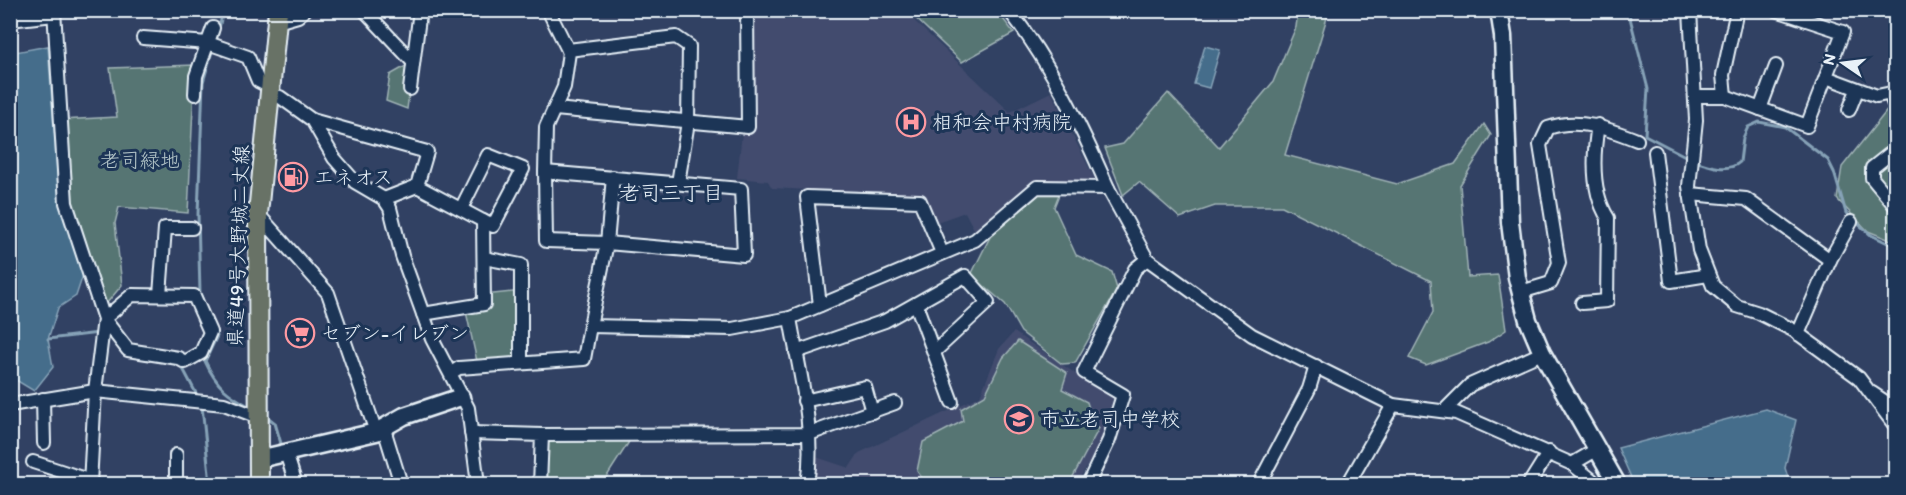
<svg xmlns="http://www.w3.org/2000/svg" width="1906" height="495" viewBox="0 0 1906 495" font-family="Itim,'Klee One',sans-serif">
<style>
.built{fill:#424c6e}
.green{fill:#577573;stroke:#a0b3b6;stroke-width:1.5}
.water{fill:#446d8b;stroke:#86a2b7;stroke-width:1.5}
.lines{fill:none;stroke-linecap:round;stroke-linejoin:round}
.stream{stroke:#86a2b7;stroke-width:3}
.street-casing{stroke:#e8f1f8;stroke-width:16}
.secondary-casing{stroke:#e8f1f8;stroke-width:21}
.primary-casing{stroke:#e8f1f8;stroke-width:22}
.street{stroke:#1d3557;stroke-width:12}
.secondary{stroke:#1d3557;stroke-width:16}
.primary{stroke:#687266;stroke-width:18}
.labels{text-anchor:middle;stroke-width:6;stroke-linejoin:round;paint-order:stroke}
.poi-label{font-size:20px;fill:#e8f1f8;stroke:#1d3557;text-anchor:start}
.park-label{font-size:20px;fill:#b5c6c9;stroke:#1d3557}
.street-label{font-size:20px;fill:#e8f1f8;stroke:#1d3557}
.neighbourhood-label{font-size:21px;fill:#e8f1f8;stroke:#1d3557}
</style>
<rect width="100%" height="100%" fill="#314163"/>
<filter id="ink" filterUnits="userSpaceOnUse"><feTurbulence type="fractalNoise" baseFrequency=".0167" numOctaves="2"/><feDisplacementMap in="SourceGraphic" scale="12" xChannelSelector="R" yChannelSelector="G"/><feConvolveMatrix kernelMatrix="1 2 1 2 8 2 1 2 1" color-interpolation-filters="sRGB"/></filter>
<g filter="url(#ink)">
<g class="built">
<polygon points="903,10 1010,112 1051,92 1096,182 1034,183 975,231 965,212 934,223 923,196 772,188 768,181 737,178 742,133 755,132 753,11"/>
<polygon points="1014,332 1113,399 1103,440 1076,484 811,484 816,457 849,468 859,453 980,396 999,349"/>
</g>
<g class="green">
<polygon points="908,11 997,11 1014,33 962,62"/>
<polygon points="1298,11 1329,11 1285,155 1397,184 1455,164 1484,124 1491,135 1460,185 1468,277 1498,275 1506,330 1488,342 1426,365 1409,358 1433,312 1431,281 1282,206 1215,206 1180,218 1139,182 1123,195 1105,148 1123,144 1168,93 1219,147 1273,82 1296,27"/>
<polygon points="413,62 407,109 386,101 390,75"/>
<polygon points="195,65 188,213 119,207 115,223 122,285 101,310 66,203 60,120 117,117 110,68"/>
<polygon points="1895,106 1895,242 1868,231 1837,199 1842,167 1889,108"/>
<polygon points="1038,191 1060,192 1054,207 1076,255 1112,272 1117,289 1075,363 1062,364 1021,332 1005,304 971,275 991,235"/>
<polygon points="522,291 521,362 478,366 465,307 484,295"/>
<polygon points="1018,341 1067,373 1062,389 1087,402 1091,415 1089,423 1099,428 1069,484 926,484 917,471 923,442 963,421 961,409 985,395 1003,358"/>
<polygon points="634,434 602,484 540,484 542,435"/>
</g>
<g class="water">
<polygon points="48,46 59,199 83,275 76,296 58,308 48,339 53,367 34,391 11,377 10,53"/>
<polygon points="1205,46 1220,50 1209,88 1194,84"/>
<polygon points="1766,409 1796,420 1785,468 1790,484 1634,484 1618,448"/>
</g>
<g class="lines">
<g class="stream">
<polyline points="1628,10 1648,89 1645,135 1689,158"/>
<polyline points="216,43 223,10"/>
<path d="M213 48 203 82 198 214 200 293 217 336 205 361C217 387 227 394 252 408"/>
<path d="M1695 161C1709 166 1728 173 1740 162L1743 138 1748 127 1759 122 1785 127 1828 160 1834 172 1846 213 1871 235 1896 247"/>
<polyline points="48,339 99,333"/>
<polyline points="180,363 198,397"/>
<polyline points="202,406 210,484"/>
<polyline points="265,415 275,423 282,447"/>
<polyline points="286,472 289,484"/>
</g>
<g class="street-casing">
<g id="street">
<polyline points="54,10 66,203 104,319 128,350 178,358 185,362 201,353 210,332 194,296 132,295 104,319 95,391 90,484"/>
<polyline points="364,10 413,62"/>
<polyline points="1690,10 1696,120 1689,186 1699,250 1713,286 1737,306 1759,313 1793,330 1859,378 1896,427"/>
<polyline points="10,20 54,15"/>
<polyline points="277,22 298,16 305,10"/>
<polyline points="143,38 208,43 248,57 258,81 270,87"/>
<polyline points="568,50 676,37 689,46 688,122 678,183"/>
<polyline points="1826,77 1877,96 1896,92"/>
<polyline points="410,89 420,10"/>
<polyline points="195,94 196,76 213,28"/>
<polyline points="1890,94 1896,110"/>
<polyline points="269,95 280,97 312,120 334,158 355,182 384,199 390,208 402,256 432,339 468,408 478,484"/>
<polyline points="1695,96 1725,96 1807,126 1843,32 1776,10"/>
<polyline points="1725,96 1723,75 1737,10"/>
<polyline points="555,109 748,127 747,10"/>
<polyline points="1760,109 1776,66"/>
<polyline points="1849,110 1857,90"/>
<polyline points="312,120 427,152 417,186 384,199"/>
<polyline points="1896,149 1872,168 1872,178 1896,207"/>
<polyline points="1655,152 1671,281 1708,275"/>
<polygon points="545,172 741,189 744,255 607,243 546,241"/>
<polyline points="545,172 546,127 564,87 569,52 548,10"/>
<polyline points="613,177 607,243 590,326 732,329 790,318"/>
<polyline points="417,186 483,221 493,226 523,169 488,155 461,209"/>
<polyline points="1108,188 1147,259 1252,335 1393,405 1456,413 1572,464 1596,450"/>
<polyline points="1690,194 1746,199 1830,260 1798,334"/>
<polyline points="258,214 328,293 376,432"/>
<polyline points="484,258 521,265 521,362"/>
<polyline points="1830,260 1851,222"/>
<path d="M1521 292 1551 283 1559 263 1540 145 1548 128C1578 117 1609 129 1637 140"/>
<polyline points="160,295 165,228 192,228"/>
<path d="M1582 303 1607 301 1608 218C1591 192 1593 155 1598 125"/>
<polyline points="916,304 952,402"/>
<polyline points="820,305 807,197 920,201 942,253"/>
<polyline points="423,314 484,304 483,221"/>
<polyline points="796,352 885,321 965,276 988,302 934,352"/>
<polyline points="451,373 459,368 584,359 590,326"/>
<polyline points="1872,393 1896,409"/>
<polyline points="43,399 44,443"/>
<polyline points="804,401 865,387 872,412"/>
<polyline points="10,405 95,391 224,404 258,417"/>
<polyline points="1444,411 1470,385 1542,353"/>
<polyline points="384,429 401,484"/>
<polyline points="471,433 542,435 540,484"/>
<polyline points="542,435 809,434 895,403"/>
<polyline points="286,453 296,484"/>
<polyline points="33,462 91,481"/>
<polyline points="1572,464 1592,480 1593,484"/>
<polyline points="176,484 176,455"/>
<path d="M807 484C816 430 799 372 790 318L975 240 1037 187 1108 188C1081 126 1051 64 1009 10"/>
<polyline points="1088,484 1109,440 1123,395 1084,372 1135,269 1147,259"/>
<polyline points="1259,484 1309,389 1316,366"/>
<polyline points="1348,484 1393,405"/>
<polyline points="1529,484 1549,452"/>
</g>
</g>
<g class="secondary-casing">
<g id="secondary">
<polyline points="1499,10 1503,36 1510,222 1517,278 1528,320 1542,353 1617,484"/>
<polyline points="259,459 376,432 404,416 461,397"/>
</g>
</g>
<g class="primary-casing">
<polyline id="primary" points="259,484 258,214 278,10"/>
</g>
<use href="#street" class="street"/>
<use href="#secondary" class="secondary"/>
<use href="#primary" class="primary"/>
</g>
</g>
<defs>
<g id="hospital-ring" transform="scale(1.5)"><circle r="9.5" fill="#1d3557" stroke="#ff9aa2" stroke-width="1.5"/><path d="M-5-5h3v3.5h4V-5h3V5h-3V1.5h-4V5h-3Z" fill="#ff9aa2"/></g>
<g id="fuel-ring" transform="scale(1.5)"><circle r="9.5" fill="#1d3557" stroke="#ff9aa2" stroke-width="1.5"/><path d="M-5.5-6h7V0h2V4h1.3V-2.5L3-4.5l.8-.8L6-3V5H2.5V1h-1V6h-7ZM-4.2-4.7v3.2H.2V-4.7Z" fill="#ff9aa2"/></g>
<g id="supermarket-ring" transform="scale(1.5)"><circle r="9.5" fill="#1d3557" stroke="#ff9aa2" stroke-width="1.5"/><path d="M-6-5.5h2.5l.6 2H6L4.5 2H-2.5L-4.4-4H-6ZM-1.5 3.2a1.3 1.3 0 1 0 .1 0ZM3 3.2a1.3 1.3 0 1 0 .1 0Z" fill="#ff9aa2"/></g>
<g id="school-ring" transform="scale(1.5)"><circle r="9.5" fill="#1d3557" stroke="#ff9aa2" stroke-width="1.5"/><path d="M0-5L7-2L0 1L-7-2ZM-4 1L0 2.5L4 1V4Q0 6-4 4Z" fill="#ff9aa2"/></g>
</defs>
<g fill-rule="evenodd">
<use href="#hospital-ring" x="911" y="122"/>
<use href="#fuel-ring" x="293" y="177"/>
<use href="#supermarket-ring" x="300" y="333"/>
<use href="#school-ring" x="1019" y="419"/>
</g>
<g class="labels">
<g class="poi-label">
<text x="932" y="129">相和会中村病院</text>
<text x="314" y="184">エネオス</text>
<text x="321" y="340">セブン-イレブン</text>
<text x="1040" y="426">市立老司中学校</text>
</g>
<g class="park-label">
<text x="140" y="167">老司緑地</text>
</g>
<g class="street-label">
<text transform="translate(238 246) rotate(-88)" y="7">県道49号大野城二丈線</text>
</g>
<g class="neighbourhood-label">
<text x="671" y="200">老司三丁目</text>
</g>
</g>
<rect width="1906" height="495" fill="none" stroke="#1d3557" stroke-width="36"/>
<rect x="18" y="18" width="1870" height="459" fill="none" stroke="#e8f1f8" stroke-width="2" filter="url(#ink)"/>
<g transform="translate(1843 63) rotate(284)" stroke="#1d3557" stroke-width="4.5" paint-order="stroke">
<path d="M0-4.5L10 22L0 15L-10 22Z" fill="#e8f1f8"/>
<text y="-9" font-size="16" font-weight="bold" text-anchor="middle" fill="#e8f1f8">N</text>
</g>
</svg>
